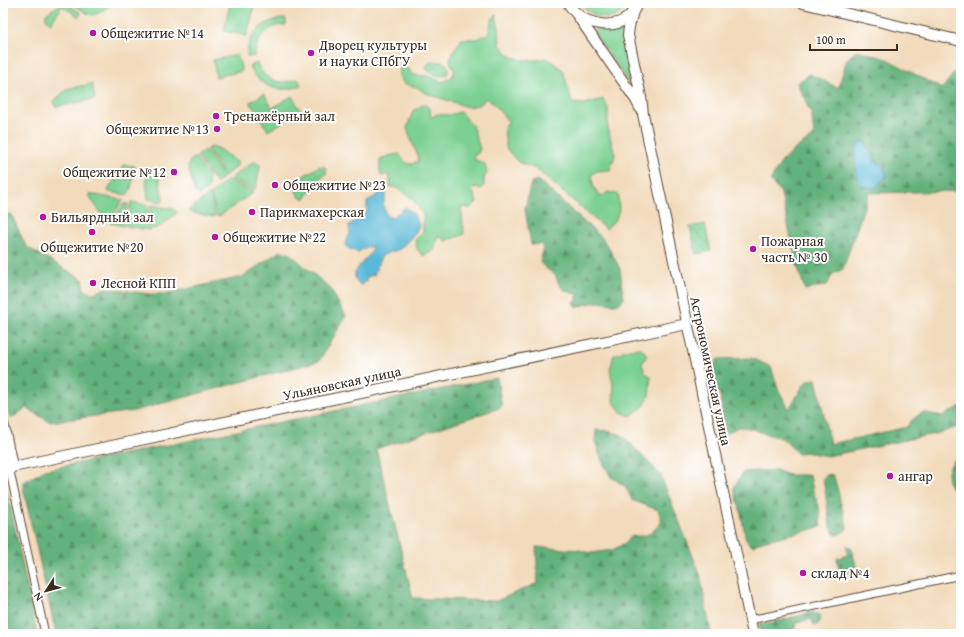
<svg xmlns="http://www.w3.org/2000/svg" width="964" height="637" viewBox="0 0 964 637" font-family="'Gentium Book Plus',serif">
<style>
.grass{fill:#7bd093;stroke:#5b7d58}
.forest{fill:url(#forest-firs);stroke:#506e4e;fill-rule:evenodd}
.wetland{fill:url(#wetland-marsh);stroke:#5b7d58}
.park{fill:url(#park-dots);stroke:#5b7d58}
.water{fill:#59b8d7;stroke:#4a717a}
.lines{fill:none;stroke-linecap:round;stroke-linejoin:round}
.street-casing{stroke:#564536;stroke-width:9}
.secondary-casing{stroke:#564536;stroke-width:12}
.street{stroke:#fff;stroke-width:7}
.secondary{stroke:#fff;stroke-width:10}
.poi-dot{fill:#b5179e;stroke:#fff;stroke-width:1.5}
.labels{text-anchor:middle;stroke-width:4;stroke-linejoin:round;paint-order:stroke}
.poi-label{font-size:14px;fill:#3b2a1e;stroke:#fff;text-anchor:start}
.street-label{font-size:14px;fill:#3b2a1e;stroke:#fff}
</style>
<defs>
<pattern id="forest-firs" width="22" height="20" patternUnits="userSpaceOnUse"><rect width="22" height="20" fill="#64b27d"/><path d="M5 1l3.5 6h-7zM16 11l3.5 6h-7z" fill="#549166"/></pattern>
<pattern id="wetland-marsh" width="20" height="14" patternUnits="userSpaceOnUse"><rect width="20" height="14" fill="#7bd093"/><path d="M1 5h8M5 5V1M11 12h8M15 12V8" fill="none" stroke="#66a977"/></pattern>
<pattern id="park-dots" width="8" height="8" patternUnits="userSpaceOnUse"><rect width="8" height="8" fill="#7bd093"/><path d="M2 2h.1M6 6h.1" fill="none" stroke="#66a977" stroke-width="1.8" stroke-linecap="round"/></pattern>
</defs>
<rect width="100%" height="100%" fill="#fff"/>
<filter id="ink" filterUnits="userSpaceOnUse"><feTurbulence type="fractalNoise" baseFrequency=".025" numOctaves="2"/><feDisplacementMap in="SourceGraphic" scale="8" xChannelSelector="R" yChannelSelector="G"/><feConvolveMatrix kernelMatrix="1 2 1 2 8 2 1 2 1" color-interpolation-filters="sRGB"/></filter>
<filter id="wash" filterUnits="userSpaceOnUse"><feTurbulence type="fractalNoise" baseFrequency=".012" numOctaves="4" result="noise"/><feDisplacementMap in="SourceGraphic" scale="16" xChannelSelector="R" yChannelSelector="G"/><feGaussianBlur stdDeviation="0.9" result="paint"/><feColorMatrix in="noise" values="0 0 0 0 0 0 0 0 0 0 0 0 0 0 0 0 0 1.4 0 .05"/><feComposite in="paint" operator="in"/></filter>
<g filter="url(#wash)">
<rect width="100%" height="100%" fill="#f2dbbc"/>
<g class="grass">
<path d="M62 3H65L81 13 79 17 62 6 51 23C47 21 45 18 46 14Z"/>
<path d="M71 3H113C91 20 93 17 71 3Z"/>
<polygon points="230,3 255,3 247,36 224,31"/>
<path d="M581 3H630C617 24 595 22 581 3Z"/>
<path d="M496 15 499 29 500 45C503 48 506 52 509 55 520 62 535 61 547 58L563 70 572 103 584 104 603 99 608 108V129L615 155 610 170 597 171 591 175 594 188 602 197 607 192 618 194 619 210 616 219 606 229 536 169 518 162 506 148 504 128 509 122 492 102 485 98 482 103 478 105 468 107 425 93 417 87 404 84 399 76 400 67 409 69 412 75 428 76 442 82 451 78 455 71 450 62 452 52 462 39H477L488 34 492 19Z"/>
<path d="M281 19H286V25C268 24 256 38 255 56L247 57C246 36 261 22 281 19Z"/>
<polygon points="596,29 607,30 618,29 621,31 631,82 629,83 595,34 594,31"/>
<polygon points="237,55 242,71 216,77 213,60"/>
<path d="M257 63C264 81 281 86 298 79L301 85C279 95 260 87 249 66Z"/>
<polygon points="92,84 95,99 55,107 54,101 67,89"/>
<polygon points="264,94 272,108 292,96 301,111 268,131 250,102"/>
<polygon points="424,104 430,109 431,118 437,114 449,115 460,112 472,125 480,149 478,153 474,155 474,159 485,164 487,173 484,178 484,186 482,189 476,187 472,191 475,196 477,202 470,208 461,207 464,234 455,238 445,241 440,236 437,237 436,243 434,250 423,256 417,249 415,240 423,232 423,215 414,200 396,187 390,187 390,179 387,174 381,176 380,170 380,160 387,156 399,154 406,163 412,164 418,161 418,157 410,137 407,128 413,111"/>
<polygon points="212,147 217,148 237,162 237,166 225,176 207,149"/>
<polygon points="205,150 224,177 216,183 197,156"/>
<polygon points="195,157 208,175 209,188 199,195 195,192 188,166 190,161"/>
<polygon points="253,162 259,163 260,166 256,187 254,190 231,178"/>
<polygon points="124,165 127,165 135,166 131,189 127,195 109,192 108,190"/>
<polygon points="148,168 157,170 158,172 163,199 161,202 148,199 146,179"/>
<polygon points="229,179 253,192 252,193 221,215 217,216 212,198 212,193"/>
<polygon points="90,194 123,200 108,222 105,219 89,196"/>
<polygon points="210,194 215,216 213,217 189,212 189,210"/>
<polygon points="131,202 147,205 151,230 148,230 126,226"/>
<polygon points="124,204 128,204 124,226 110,223"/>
<polygon points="150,205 174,209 176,211 177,213 159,227 153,229"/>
<polygon points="641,348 647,355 642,364 645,373 651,376 649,395 644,406 631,416 621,412 613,401 614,390 610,369 614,355 629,349"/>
</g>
<g class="forest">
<path d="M857 50 887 59 942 89 959 66 961 67V191L869 193 843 269 833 274 827 285 805 290 796 261 781 193 770 181 782 161 799 146 814 136 812 116 797 83 810 74 838 88 847 59ZM864 141 876 162 883 166 887 176 858 179C853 161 856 156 864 141Z"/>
<path d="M538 180 602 238 611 252 620 269 624 299 619 304H612L599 302 586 304 577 308 574 303 577 300 578 294C571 293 563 291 559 284 557 281 557 277 555 275 550 270 546 270 540 262L543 251 542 244 531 245 525 209 531 182Z"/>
<polygon points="11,214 25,244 27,247 84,280 83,285 84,289 90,293 97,292 105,288 150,294 163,294 242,277 280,251 289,253 330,288 346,316 319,361 134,411 50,422 26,408 10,419 3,391 3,215"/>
<polygon points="752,358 771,367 778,389 789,409 803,386 808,380 816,379 830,444 907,427 910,422 921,413 926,413 943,416 961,406 961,426 939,433 828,456 804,452 798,454 782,438 766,434 750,428 738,427 727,433 724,431 720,395 716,390 713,367 718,359"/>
<path d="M497 378 502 407 376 449 413 598 496 601 538 583 536 547 579 550 591 553 612 550 620 546 626 542 632 535C647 539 653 532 662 521L658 510 632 500 625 486 611 477 602 461 595 442 596 430 608 431 622 435 660 474 700 574 711 634H56L22 483 45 470Z"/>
<path d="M961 452V496C955 493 953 491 950 485 942 473 953 461 961 452Z"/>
<polygon points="776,470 789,475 810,475 813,491 819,507 821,527 762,541 753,546 750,545 746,540 740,509 734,488 743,472"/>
<polygon points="829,474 833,475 835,480 847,527 846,530 837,535 834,534 830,525 823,478 826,475"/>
<polygon points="3,475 4,475 37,634 3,634"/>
<polygon points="847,545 852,549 857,570 841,574 838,566 837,558 840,558 847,555"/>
<polygon points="812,612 819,615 820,621 817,625 814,625 813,622 811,619 797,622 796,628 785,632 784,634 762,634 759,624 771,623"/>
</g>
<path class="wetland" d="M431 62H442L446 64C448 68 450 72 446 76L435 75 432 72 427 70 426 66Z"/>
<g class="park">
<polygon points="324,166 326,168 326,174 318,180 305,199 299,197 296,191 300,178 318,167"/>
<polygon points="705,224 711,251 696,254 690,227"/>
</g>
<g class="water">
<path d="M864 141 876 162 883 165 887 176 875 188 862 186C853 171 855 160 857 144Z"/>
<path d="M387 189 383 206 387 216 392 218 405 207 414 214 419 225 416 232 400 249 383 255 380 259 374 275 369 276 366 278V281L362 285C343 277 365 262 371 252 372 250 372 249 372 246L365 248 358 252C346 249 341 245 350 234L349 225 365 214 367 211V202L371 199Z"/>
</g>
</g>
<g filter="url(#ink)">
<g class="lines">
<g class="street-casing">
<g id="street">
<polyline points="9,467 45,634"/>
<polyline points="750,620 961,575"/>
</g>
</g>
<g class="secondary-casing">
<g id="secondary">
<path d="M568 3C570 6 572 9 574 11 586 24 612 30 627 18 632 14 635 8 638 3"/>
<polyline points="803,3 961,41"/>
<polyline points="633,11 629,27 628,35 641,97 643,114 753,634"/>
<polyline points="575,12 636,100 640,108"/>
<polyline points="3,423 11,461 9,467"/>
<polyline points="3,469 687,324"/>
</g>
</g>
<use href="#street" class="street"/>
<use href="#secondary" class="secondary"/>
</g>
</g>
<g class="poi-dot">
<circle cx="93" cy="33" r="4"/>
<circle cx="311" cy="53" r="4"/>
<circle cx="216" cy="116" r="4"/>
<circle cx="217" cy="129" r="4"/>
<circle cx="174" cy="172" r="4"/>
<circle cx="275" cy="185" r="4"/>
<circle cx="252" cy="212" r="4"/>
<circle cx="43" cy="217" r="4"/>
<circle cx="92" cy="232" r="4"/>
<circle cx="215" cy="237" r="4"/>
<circle cx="753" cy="249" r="4"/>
<circle cx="93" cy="283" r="4"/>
<circle cx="890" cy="476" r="4"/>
<circle cx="803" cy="573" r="4"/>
</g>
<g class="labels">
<g class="poi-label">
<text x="101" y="38">Общежитие №14</text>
<text x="319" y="50">Дворец культуры<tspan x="319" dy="16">и науки СПбГУ</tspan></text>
<text x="224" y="121">Тренажёрный зал</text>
<text x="209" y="134" text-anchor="end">Общежитие №13</text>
<text x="166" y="177" text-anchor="end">Общежитие №12</text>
<text x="283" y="190">Общежитие №23</text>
<text x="260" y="217">Парикмахерская</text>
<text x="51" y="222">Бильярдный зал</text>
<text x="223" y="242">Общежитие №22</text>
<text x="761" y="246">Пожарная<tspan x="761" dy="16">часть № 30</tspan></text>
<text x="92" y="252" text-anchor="middle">Общежитие №20</text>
<text x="101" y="288">Лесной КПП</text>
<text x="898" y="481">ангар</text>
<text x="811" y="578">склад №4</text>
</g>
<g class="street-label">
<text transform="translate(711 371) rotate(78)" y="5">Астрономическая улица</text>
<text transform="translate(342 383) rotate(-12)" y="5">Ульяновская улица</text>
</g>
</g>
<rect width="964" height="637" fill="none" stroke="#fff" stroke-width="16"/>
<g transform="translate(46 591) rotate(234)" stroke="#ffffff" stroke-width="3" paint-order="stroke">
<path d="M0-3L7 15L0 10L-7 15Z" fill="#3b2a1e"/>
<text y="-6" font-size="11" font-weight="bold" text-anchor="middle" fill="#3b2a1e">N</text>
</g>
<path d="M810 44v6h87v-6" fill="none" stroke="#3b2a1e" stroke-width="2"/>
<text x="816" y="44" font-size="12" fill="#3b2a1e" stroke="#ffffff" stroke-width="3" paint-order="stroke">100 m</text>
</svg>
